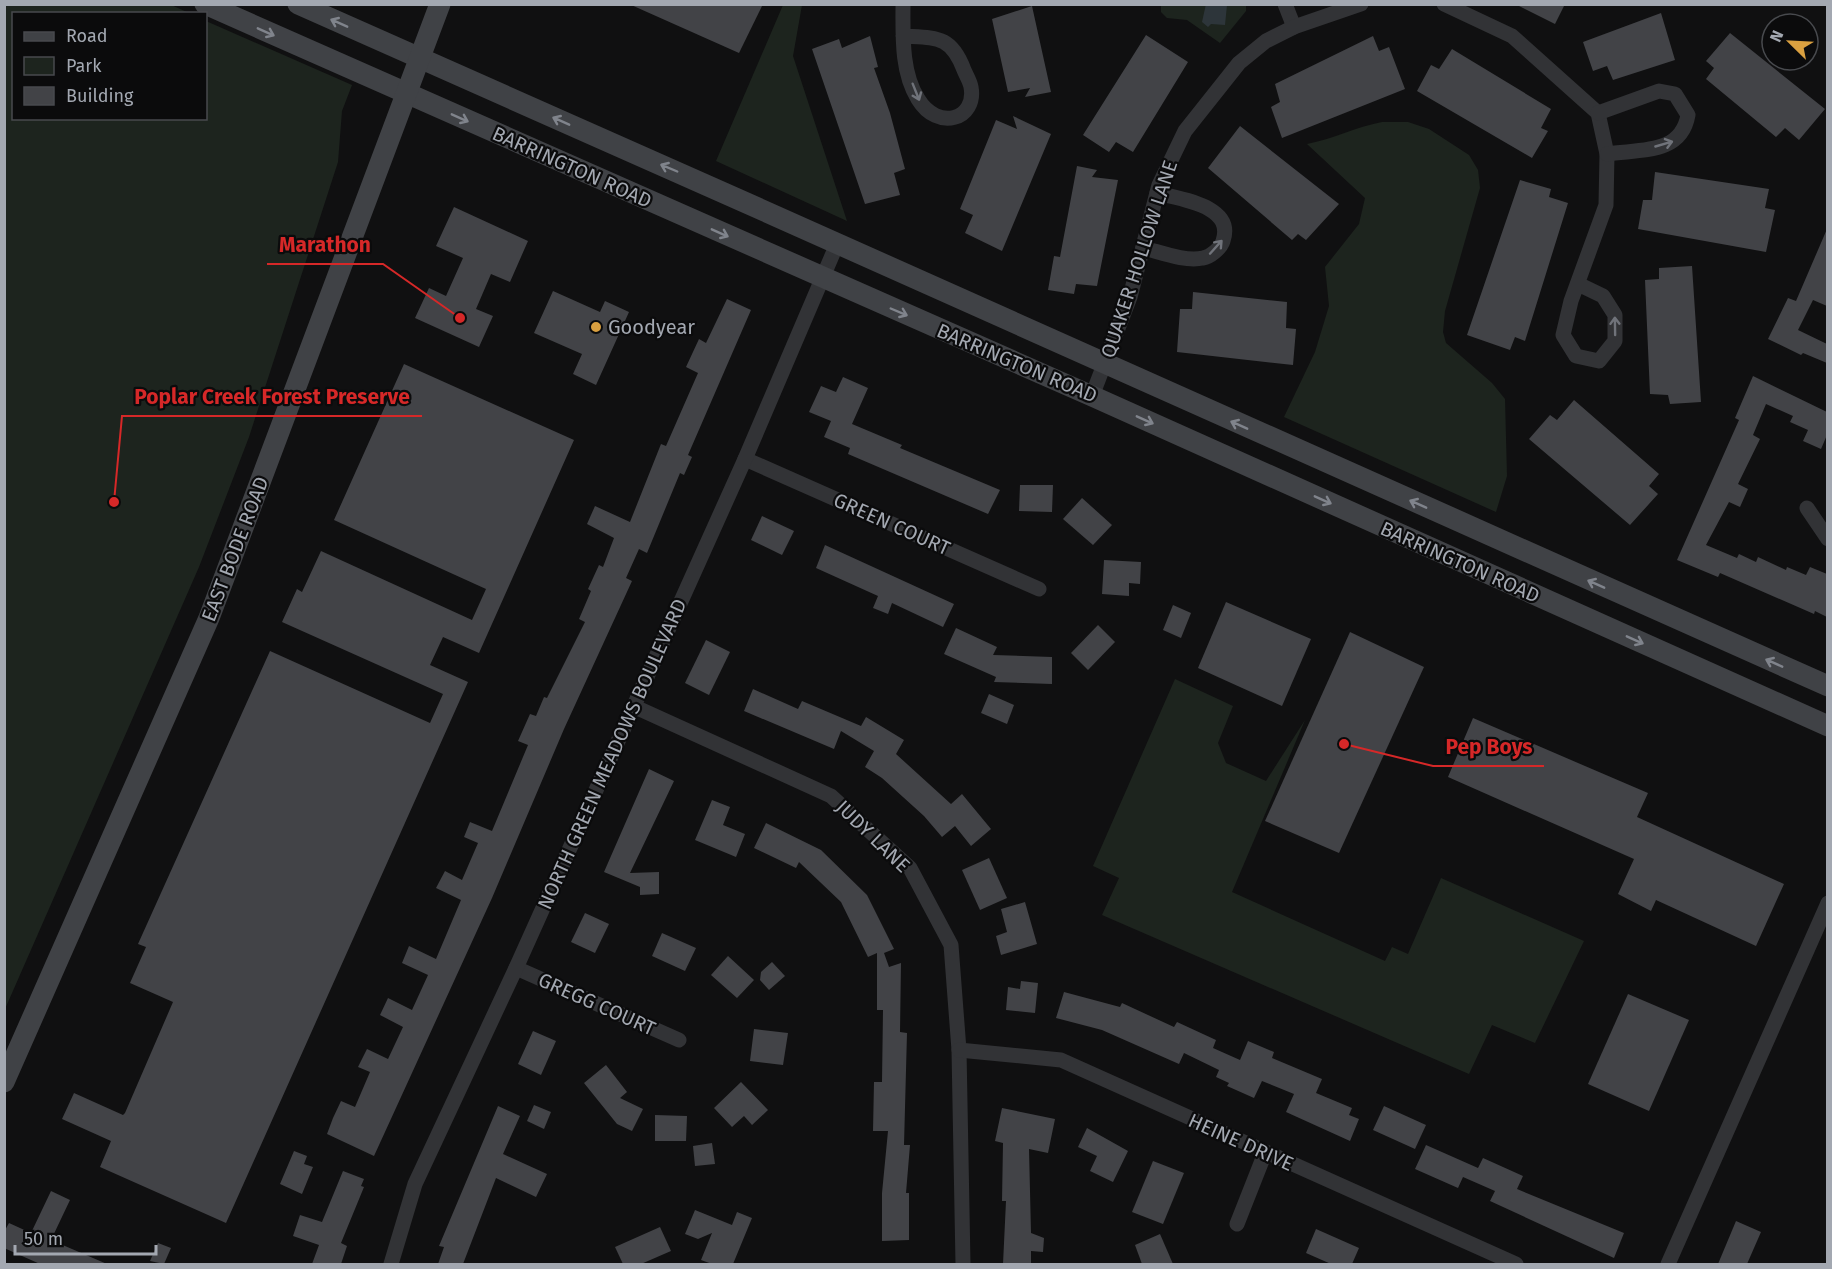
<svg xmlns="http://www.w3.org/2000/svg" width="1832" height="1269" viewBox="0 0 1832 1269" font-family="'Fira Sans',sans-serif">
<style>
.green{fill:#1d241e}
.water{fill:#2d353a}
.building{fill:#424347}
.lines{fill:none;stroke-linecap:round;stroke-linejoin:round}
.street{stroke:#323336;stroke-width:15}
.secondary{stroke:#404246;stroke-width:21}
.oneway{stroke:#80848c}
.oneway2{stroke:#70737a}
.poi-dot{fill:#daa040;stroke:#0b0b0c;stroke-width:2}
.labels{text-anchor:middle;stroke-width:4.5;stroke-linejoin:round;paint-order:stroke}
.street-label{font-size:20px;fill:#a3a8b1;stroke:#0b0b0c}
.poi-label{font-size:20px;fill:#a3a8b1;stroke:#0b0b0c;text-anchor:start}
.leader{fill:none;stroke:#d62828;stroke-width:2}
.callout-dot{fill:#d62828;stroke:#0b0b0c;stroke-width:2}
.callout-label{font-size:21px;text-anchor:middle;font-weight:bold;fill:#d62828;stroke:#0b0b0c;stroke-width:4.5;stroke-linejoin:round;paint-order:stroke}
</style>
<rect width="100%" height="100%" fill="#101011"/>
<g class="green">
<polygon points="5,4 169,4 189,13 14,14 14,118 206,118 206,21 352,85 342,111 338,162 249,437 199,567 5,1009"/>
<polygon points="783,5 802,5 793,56 847,221 716,161"/>
<polygon points="1161,5 1246,5 1246,11 1220,43 1187,20 1167,18 1161,12"/>
<path d="M1382 122H1408L1429 129 1469 155 1478 170 1480 188 1445 311 1443 332 1446 343 1492 383 1505 399 1507 476 1496 512 1284 417 1315 352 1329 306 1325 267 1359 224 1365 198 1307 144C1333 139 1356 127 1382 122Z"/>
<polygon points="1175,679 1233,706 1218,743 1226,763 1266,781 1305,720 1232,892 1385,961 1392,947 1408,954 1441,878 1584,941 1535,1043 1492,1025 1469,1074 1102,915 1119,878 1093,866"/>
</g>
<polygon class="water" points="1206,4 1227,5 1225,25 1211,24 1208,27 1202,22"/>
<g class="building">
<polygon points="629,4 763,4 739,53"/>
<polygon points="1515,4 1565,4 1555,24"/>
<polygon points="1032,6 1051,92 1025,97 1030,88 1008,92 992,19"/>
<polygon points="1661,13 1675,60 1613,80 1607,66 1593,71 1583,42"/>
<polygon points="1730,33 1825,109 1799,140 1785,128 1776,137 1706,79 1714,68 1706,61"/>
<polygon points="1146,35 1188,62 1133,152 1116,142 1109,152 1083,135"/>
<polygon points="870,36 878,67 874,68 890,113 905,169 894,173 900,195 865,204 812,49 839,39 842,48"/>
<polygon points="1373,36 1379,51 1389,47 1405,89 1282,138 1271,107 1280,102 1275,84"/>
<polygon points="1452,49 1551,109 1541,128 1548,131 1532,158 1417,91 1431,65 1439,69"/>
<polygon points="1013,116 1051,134 1002,251 965,233 973,215 960,209 996,120 1017,129"/>
<polygon points="1240,126 1339,204 1306,240 1298,234 1292,240 1208,168"/>
<polygon points="1077,166 1097,170 1092,177 1118,180 1097,286 1076,284 1074,294 1048,290 1054,256 1060,257"/>
<polygon points="1655,172 1769,189 1765,208 1775,210 1766,252 1638,229 1643,200 1652,200"/>
<polygon points="1520,180 1551,189 1549,197 1568,203 1525,341 1515,337 1510,350 1467,335"/>
<polygon points="454,207 528,241 510,282 491,274 476,309 493,316 479,347 415,318 429,288 446,296 463,258 436,246"/>
<polygon points="1827,229 1827,306 1813,300 1798,330 1827,344 1827,363 1803,353 1801,355 1768,339 1788,298 1796,301"/>
<polygon points="1692,266 1701,402 1670,404 1668,395 1650,394 1645,280 1659,279 1659,268"/>
<polygon points="553,291 600,312 605,301 629,312 596,385 573,374 582,354 534,333"/>
<polygon points="1193,292 1287,302 1286,328 1296,329 1293,365 1177,352 1180,309 1192,309"/>
<polygon points="727,299 751,310 688,455 692,457 684,475 680,473 647,553 639,549 626,578 632,581 564,729 492,898 374,1156 327,1134 333,1118 341,1101 355,1107 370,1072 358,1067 367,1049 388,1059 403,1027 380,1015 388,998 412,1010 428,975 402,963 409,946 436,959 461,900 436,888 445,871 462,880 478,843 464,837 470,822 492,831 528,745 518,741 530,714 536,716 544,697 547,698 585,622 579,619 591,591 588,589 599,565 603,567 614,538 587,524 595,506 630,522 661,444 666,446 698,373 686,367 699,339 706,343"/>
<polygon points="404,364 574,440 479,653 443,637 430,665 468,682 226,1223 100,1167 111,1141 62,1119 74,1093 123,1115 125,1113 173,1002 130,983 146,947 138,944 270,651 430,723 443,694 282,622 297,589 302,592 321,551 472,620 486,589 334,520"/>
<polygon points="1753,376 1827,412 1827,435 1821,449 1803,441 1808,430 1790,422 1793,416 1766,404 1753,435 1760,439 1738,484 1748,489 1740,507 1729,502 1706,545 1737,558 1739,554 1756,562 1758,557 1786,570 1787,567 1806,575 1810,567 1827,574 1827,617 1815,611 1814,614 1720,573 1718,577 1677,560 1739,420 1735,418"/>
<polygon points="843,377 868,388 852,424 902,445 900,448 1000,490 988,514 848,454 850,448 824,437 831,421 809,412 821,386 836,392"/>
<polygon points="1574,400 1659,474 1649,486 1658,494 1630,525 1529,439 1550,415 1557,420"/>
<polygon points="1020,485 1053,485 1052,512 1019,511"/>
<polygon points="1082,498 1112,525 1093,545 1063,519"/>
<polygon points="762,516 794,531 782,555 751,540"/>
<polygon points="825,545 954,604 943,627 892,603 888,614 873,608 878,596 816,568"/>
<polygon points="1104,560 1141,562 1140,584 1129,583 1129,596 1102,594"/>
<polygon points="1226,602 1311,639 1282,706 1198,668"/>
<polygon points="1173,605 1191,613 1181,638 1163,630"/>
<polygon points="1098,625 1115,642 1088,670 1071,653"/>
<polygon points="956,628 997,647 993,655 1052,657 1052,684 994,682 996,677 944,654"/>
<polygon points="1350,632 1424,667 1339,853 1265,821"/>
<polygon points="706,640 730,652 709,695 685,683"/>
<polygon points="753,689 798,709 802,701 861,726 866,717 904,740 896,754 951,804 962,794 991,829 971,846 955,826 942,837 924,816 882,778 865,767 874,751 841,731 834,749 744,711"/>
<polygon points="989,694 1014,705 1007,724 981,713"/>
<polygon points="1473,718 1648,793 1637,817 1784,884 1756,946 1656,900 1651,911 1618,894 1634,859 1448,777"/>
<polygon points="649,769 674,781 630,873 659,872 659,894 640,895 640,887 604,872"/>
<polygon points="712,800 730,807 723,825 745,834 736,857 695,840"/>
<polygon points="766,823 821,850 867,895 894,949 884,953 889,967 901,963 900,1032 907,1033 904,1145 910,1145 906,1193 909,1193 909,1240 882,1241 882,1193 888,1131 873,1131 874,1082 882,1082 883,1010 877,1010 877,953 868,957 841,902 799,862 796,868 754,848"/>
<polygon points="989,858 1007,898 980,910 962,870"/>
<polygon points="1025,902 1037,944 1001,955 996,936 1007,932 1001,909"/>
<polygon points="585,913 609,924 595,953 571,942"/>
<polygon points="662,933 696,948 685,971 652,956"/>
<polygon points="728,956 754,980 737,998 711,975"/>
<polygon points="772,962 785,976 769,990 760,980 761,972"/>
<polygon points="1021,981 1038,983 1035,1013 1006,1010 1008,987 1020,989"/>
<polygon points="1064,992 1120,1007 1122,1003 1174,1027 1177,1022 1216,1040 1213,1048 1240,1060 1248,1041 1274,1052 1272,1058 1322,1079 1316,1093 1352,1108 1349,1115 1359,1119 1350,1141 1286,1112 1294,1094 1262,1081 1254,1098 1227,1086 1229,1083 1216,1077 1219,1070 1184,1053 1179,1064 1102,1030 1056,1018"/>
<polygon points="1628,994 1689,1020 1649,1111 1588,1084"/>
<polygon points="754,1029 788,1033 783,1065 750,1061"/>
<polygon points="533,1031 556,1041 541,1075 518,1064"/>
<polygon points="606,1065 627,1092 620,1098 643,1109 632,1131 617,1124 584,1083"/>
<polygon points="741,1082 768,1110 752,1125 744,1116 732,1127 714,1108"/>
<polygon points="534,1105 551,1112 544,1129 527,1121"/>
<polygon points="498,1106 520,1116 503,1154 547,1174 536,1197 496,1178 463,1264 438,1264 444,1247 439,1246"/>
<polygon points="1384,1106 1426,1125 1415,1149 1373,1130"/>
<polygon points="1002,1108 1055,1119 1048,1153 1029,1149 1031,1233 1044,1238 1043,1252 1031,1251 1031,1264 1003,1264 1006,1201 1002,1201 1003,1143 995,1141"/>
<polygon points="655,1115 687,1116 686,1141 655,1141"/>
<polygon points="1087,1128 1128,1151 1113,1182 1090,1171 1097,1156 1078,1147"/>
<polygon points="712,1143 715,1164 695,1166 693,1146"/>
<polygon points="1426,1145 1478,1168 1483,1158 1523,1176 1517,1189 1624,1233 1614,1258 1490,1201 1495,1191 1463,1177 1458,1188 1415,1169"/>
<polygon points="294,1151 307,1156 304,1164 313,1167 302,1194 280,1184"/>
<polygon points="1153,1161 1184,1173 1163,1224 1132,1212"/>
<polygon points="343,1171 364,1179 361,1186 364,1187 341,1243 347,1246 341,1264 312,1264 319,1245 293,1236 300,1215 322,1222"/>
<polygon points="51,1191 70,1200 51,1240 107,1264 40,1264 4,1248 4,1232 9,1223 31,1233"/>
<polygon points="695,1210 732,1225 737,1212 752,1218 733,1264 712,1264 701,1260 712,1233 698,1239 685,1234"/>
<polygon points="1736,1221 1761,1232 1747,1264 1718,1264"/>
<polygon points="660,1227 671,1251 641,1264 623,1264 615,1247"/>
<polygon points="1316,1229 1359,1248 1352,1264 1331,1264 1306,1253"/>
<polygon points="1160,1234 1173,1264 1142,1264 1135,1245"/>
<polygon points="158,1243 171,1248 164,1264 150,1261"/>
</g>
<g class="lines">
<g class="street">
<polyline points="1285,4 1294,27"/>
<polyline points="1444,4 1512,36 1598,113 1607,154 1606,205 1571,301 1563,335 1576,356 1599,361 1615,341 1615,315 1603,296 1578,284"/>
<path d="M903 36C936 38 951 35 964 70 966 75 970 81 971 87 977 119 938 132 918 99 901 72 903 35 903 4"/>
<path d="M1598 113 1659 91 1675 94 1688 115C1681 155 1640 149 1607 154"/>
<path d="M1143 248C1160 252 1185 262 1203 258 1210 257 1221 248 1223 241 1235 205 1179 199 1157 193"/>
<polyline points="1092,396 1130,297 1159,185 1185,131 1239,63 1266,41 1294,27 1361,4"/>
<polyline points="745,459 1039,589"/>
<polyline points="1807,508 1828,539"/>
<polyline points="633,706 831,796 910,868 951,945 959,1050 963,1264"/>
<polyline points="516,968 679,1040"/>
<polyline points="959,1050 1061,1060 1516,1264"/>
<polyline points="1237,1224 1265,1153"/>
<polyline points="391,1264 415,1184 516,968 745,459 837,244"/>
<polyline points="1668,1264 1828,903"/>
</g>
<g class="secondary">
<polyline points="205,4 1092,396 1828,726"/>
<path d="M298 4C809 229 1317 460 1828 686"/>
<polyline points="4,1082 209,618 440,4"/>
</g>
</g>
<defs><path id="oneway-shaft" d="M-6 0H5M1.5-3L5.5 0L1.5 3" fill="none" stroke-width="1.6" stroke-linecap="round" stroke-linejoin="round" transform="scale(1.5)"/></defs>
<g class="oneway">
<use href="#oneway-shaft" transform="translate(339 23) rotate(-156)"/>
<use href="#oneway-shaft" transform="translate(266 32) rotate(24)"/>
<use href="#oneway-shaft" transform="translate(460 118) rotate(24)"/>
<use href="#oneway-shaft" transform="translate(561 121) rotate(-156)"/>
<use href="#oneway-shaft" transform="translate(669 168) rotate(-157)"/>
<use href="#oneway-shaft" transform="translate(720 233) rotate(24)"/>
<use href="#oneway-shaft" transform="translate(899 312) rotate(23)"/>
<use href="#oneway-shaft" transform="translate(1145 420) rotate(24)"/>
<use href="#oneway-shaft" transform="translate(1239 425) rotate(-156)"/>
<use href="#oneway-shaft" transform="translate(1323 500) rotate(24)"/>
<use href="#oneway-shaft" transform="translate(1418 504) rotate(-156)"/>
<use href="#oneway-shaft" transform="translate(1596 584) rotate(-156)"/>
<use href="#oneway-shaft" transform="translate(1635 640) rotate(24)"/>
<use href="#oneway-shaft" transform="translate(1774 663) rotate(-156)"/>
</g>
<g class="oneway2">
<use href="#oneway-shaft" transform="translate(916 92) rotate(68)"/>
<use href="#oneway-shaft" transform="translate(1664 144) rotate(-16)"/>
<use href="#oneway-shaft" transform="translate(1216 247) rotate(-48)"/>
<use href="#oneway-shaft" transform="translate(1615 326) rotate(-91)"/>
</g>
<circle class="poi-dot" cx="596" cy="327" r="6"/>
<g class="labels">
<g class="street-label">
<text transform="translate(572 167) rotate(24)" y="7">BARRINGTON ROAD</text>
<text transform="translate(1139 259) rotate(-72)" y="7">QUAKER HOLLOW LANE</text>
<text transform="translate(1017 363) rotate(23)" y="7">BARRINGTON ROAD</text>
<text transform="translate(892 524) rotate(24)" y="7">GREEN COURT</text>
<text transform="translate(235 549) rotate(-69)" y="7">EAST BODE ROAD</text>
<text transform="translate(1460 562) rotate(24)" y="7">BARRINGTON ROAD</text>
<text transform="translate(612 754) rotate(-66)" y="7">NORTH GREEN MEADOWS BOULEVARD</text>
<text transform="translate(873 836) rotate(44)" y="7">JUDY LANE</text>
<text transform="translate(597 1004) rotate(24)" y="7">GREGG COURT</text>
<text transform="translate(1241 1142) rotate(24)" y="7">HEINE DRIVE</text>
</g>
<g class="poi-label">
<text x="608" y="334">Goodyear</text>
</g>
</g>
<path class="leader" d="M460 318L383 264H267M114 502L122 416H422M1344 744L1433 766H1544"/>
<g class="callout-dot">
<circle cx="460" cy="318" r="6"/>
<circle cx="114" cy="502" r="6"/>
<circle cx="1344" cy="744" r="6"/>
</g>
<g class="callout-label">
<text x="325" y="252">Marathon</text>
<text x="272" y="404">Poplar Creek Forest Preserve</text>
<text x="1489" y="754">Pep Boys</text>
</g>
<rect width="1832" height="1269" fill="none" stroke="#a3a8b1" stroke-width="12"/>
<rect x="12" y="12" width="195" height="108" fill="#0b0b0c" stroke="#484a4e" stroke-width="1.5"/>
<rect x="24" y="32" width="30" height="9" fill="#404246" stroke="#484a4e" stroke-width="1.5"/>
<text x="66" y="42" font-size="18" fill="#a3a8b1">Road</text>
<rect x="24" y="57" width="30" height="18" fill="#1d241e" stroke="#484a4e" stroke-width="1.5"/>
<text x="66" y="72" font-size="18" fill="#a3a8b1">Park</text>
<rect x="24" y="87" width="30" height="18" fill="#424347" stroke="#484a4e" stroke-width="1.5"/>
<text x="66" y="102" font-size="18" fill="#a3a8b1">Building</text>
<g transform="translate(1790 42) rotate(294)"><circle r="28" fill="#0b0b0c" stroke="#484a4e" stroke-width="1.5"/>
<path d="M0-4.5L10 22L0 15L-10 22Z" fill="#daa040"/>
<text y="-9" font-size="16" font-weight="bold" text-anchor="middle" fill="#a3a8b1">N</text>
</g>
<path d="M15 1245v9h141v-9" fill="none" stroke="#a3a8b1" stroke-width="3"/>
<text x="24" y="1245" font-size="18" fill="#a3a8b1" stroke="#0b0b0c" stroke-width="4.5" paint-order="stroke">50 m</text>
</svg>
